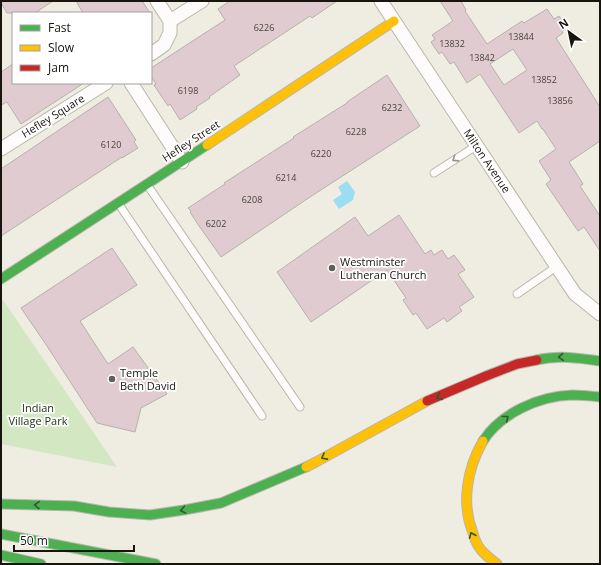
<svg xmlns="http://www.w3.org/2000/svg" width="601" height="565" viewBox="0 0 601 565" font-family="'Open Sans',sans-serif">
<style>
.green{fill:#d4e7c3}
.water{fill:#9cddf2}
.building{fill:#e0ccd0;stroke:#b6b1ae;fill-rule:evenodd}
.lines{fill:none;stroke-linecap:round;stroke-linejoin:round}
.lane-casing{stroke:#b8b6ad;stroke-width:9}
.street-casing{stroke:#b8b6ad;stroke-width:15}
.fast-casing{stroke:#b8b6ad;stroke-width:11}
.slow-casing{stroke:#b8b6ad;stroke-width:11}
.jam-casing{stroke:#b8b6ad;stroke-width:11}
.lane{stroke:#fdfcfb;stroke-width:7}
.street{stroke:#fdfcfb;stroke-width:13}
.fast{stroke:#4caf50;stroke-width:9}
.slow{stroke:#ffc107;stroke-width:9}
.jam{stroke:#c62828;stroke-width:9}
.oneway{stroke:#969490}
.oneway2{stroke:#2f5a2c}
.poi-dot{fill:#636058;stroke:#fff;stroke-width:1.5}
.labels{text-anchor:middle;stroke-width:3.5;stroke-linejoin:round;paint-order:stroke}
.number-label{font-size:9px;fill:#49433e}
.street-label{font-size:11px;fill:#17150e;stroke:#fff}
.poi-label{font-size:11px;fill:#17150e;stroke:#fff;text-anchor:start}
.park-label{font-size:11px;fill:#203512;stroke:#fff}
</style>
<rect width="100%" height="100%" fill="#efece2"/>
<polygon class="green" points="3,300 117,467 1,444 1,301"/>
<polygon class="water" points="347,181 355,192 353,200 339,209 333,200 342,194 338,187"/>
<g class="building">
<polygon points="1,1 53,1 35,13 7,13 1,3"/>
<polygon points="76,1 142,1 150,13 83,13"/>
<polygon points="230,1 337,1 312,18 310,16 234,66 240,75 209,97 210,98 196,107 197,109 180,120 170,104 168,106 154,85 156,84 151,76 151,68 225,20 218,9"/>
<path d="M440 1H461L466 10 465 11 487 44 522 21 524 23 547 9 554 19 559 16 567 28 562 31 563 33 556 38 600 107V141L569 162 583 184 580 186 600 216V251L584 227 578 231 546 184 551 180 539 161 556 149 543 129H542L537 121 519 133 480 74 467 83 454 62 450 64 442 52 439 54 431 42 435 39 432 35 453 21ZM513 49 527 70 504 85 490 64Z"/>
<polygon points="13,64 13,83 84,83 21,124 7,102 1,105 1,72"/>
<polygon points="387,75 420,126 313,195 221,257 197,223 190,212 191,211 188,208 225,184 224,183 294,138 293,137 347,103 347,102"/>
<polygon points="108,97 136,140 134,142 138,148 122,158 122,157 1,236 1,169"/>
<polygon points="399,215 425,254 431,250 434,255 442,250 448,259 454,255 465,270 458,274 474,297 459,307 462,311 447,322 444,318 427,329 416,313 413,315 403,300 406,298 387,270 311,322 277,272 355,217 368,236"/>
<polygon points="112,248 137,285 80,321 108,364 133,347 167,394 141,408 135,432 97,423 45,343 21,308"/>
</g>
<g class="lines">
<g class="lane-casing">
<g id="lane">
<polyline points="434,173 476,146"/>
<polyline points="148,186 300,407"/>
<polyline points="118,203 262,416"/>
<polyline points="517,294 556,267"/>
</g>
</g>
<g class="street-casing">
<g id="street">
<polyline points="381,1 394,21 575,294 600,314"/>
<polyline points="170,21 202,1"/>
<polyline points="151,54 164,45 170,33 170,21 157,1"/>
<polyline points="131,83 182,162"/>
<polyline points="1,149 106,83"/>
</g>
</g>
<g class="fast-casing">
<g id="fast">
<polyline points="1,279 207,145"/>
<path d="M537 360C558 355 579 358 600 361"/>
<path d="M483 441C501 413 539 396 572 395 582 395 591 396 600 397"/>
<polyline points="1,504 74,506 109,512 150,515 184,510 221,503 306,467"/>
<polyline points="1,534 156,564"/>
<polyline points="1,555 41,564"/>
</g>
</g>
<g class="slow-casing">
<g id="slow">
<polyline points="207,145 394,21"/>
<path d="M483 441C467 469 461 503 473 533 475 541 479 549 485 554 489 558 493 561 497 564"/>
<polyline points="306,467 316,462 427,401"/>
</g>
</g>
<g class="jam-casing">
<polyline id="jam" points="427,401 486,376 517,364 537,360"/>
</g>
<use href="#lane" class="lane"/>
<use href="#street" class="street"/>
<use href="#fast" class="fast"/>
<use href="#slow" class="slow"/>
<use href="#jam" class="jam"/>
</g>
<defs><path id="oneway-chevron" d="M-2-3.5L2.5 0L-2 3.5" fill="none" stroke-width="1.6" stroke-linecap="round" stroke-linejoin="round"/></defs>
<use class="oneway" href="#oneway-chevron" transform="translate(455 159) rotate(147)"/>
<g class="oneway2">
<use href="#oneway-chevron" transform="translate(561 357) rotate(177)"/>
<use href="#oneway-chevron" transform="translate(439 397) rotate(156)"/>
<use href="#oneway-chevron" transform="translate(506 418) rotate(-38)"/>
<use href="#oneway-chevron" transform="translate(324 457) rotate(152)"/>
<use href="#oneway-chevron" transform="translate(37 505) rotate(-178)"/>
<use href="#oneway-chevron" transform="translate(183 510) rotate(170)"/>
<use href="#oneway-chevron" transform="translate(472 535) rotate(-113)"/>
</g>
<g class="poi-dot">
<circle cx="332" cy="268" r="4"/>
<circle cx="112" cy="379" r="4"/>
</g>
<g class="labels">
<g class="number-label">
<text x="264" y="31">6226</text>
<text x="521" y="40">13844</text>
<text x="452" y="47">13832</text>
<text x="482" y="61">13842</text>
<text x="544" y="83">13852</text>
<text x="188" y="94">6198</text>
<text x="560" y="104">13856</text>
<text x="392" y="111">6232</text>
<text x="356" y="135">6228</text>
<text x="111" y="148">6120</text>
<text x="321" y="157">6220</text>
<text x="286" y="181">6214</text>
<text x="252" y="203">6208</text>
<text x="216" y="227">6202</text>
</g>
<g class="street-label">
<text transform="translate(53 116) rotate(-32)" y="4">Hefley Square</text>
<text transform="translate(191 141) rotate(-33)" y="4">Hefley Street</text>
<text transform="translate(487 161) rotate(56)" y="4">Milton Avenue</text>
</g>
<g class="poi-label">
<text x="340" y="266">Westminster<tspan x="340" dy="13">Lutheran Church</tspan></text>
<text x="120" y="377">Temple<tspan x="120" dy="13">Beth David</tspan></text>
</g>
<g class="park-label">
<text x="38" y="412">Indian<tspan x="38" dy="13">Village Park</tspan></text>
</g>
</g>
<rect width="601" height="565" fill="none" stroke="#17150e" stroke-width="4"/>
<rect x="12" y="12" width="140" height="72" fill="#ffffff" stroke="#a2a19f"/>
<rect x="20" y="25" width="20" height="6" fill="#4caf50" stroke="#a2a19f"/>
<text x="48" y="32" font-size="12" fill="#17150e">Fast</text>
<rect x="20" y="45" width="20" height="6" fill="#ffc107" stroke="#a2a19f"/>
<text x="48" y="52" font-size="12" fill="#17150e">Slow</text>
<rect x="20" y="65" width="20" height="6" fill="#c62828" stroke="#a2a19f"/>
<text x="48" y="72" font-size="12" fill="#17150e">Jam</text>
<g transform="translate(569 32) rotate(327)" stroke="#ffffff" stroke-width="3" paint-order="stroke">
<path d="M0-3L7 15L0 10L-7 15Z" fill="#17150e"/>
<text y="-6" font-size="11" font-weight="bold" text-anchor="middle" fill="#17150e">N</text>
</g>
<path d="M14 545v6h120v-6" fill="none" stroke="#17150e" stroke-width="2"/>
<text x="20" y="545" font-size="12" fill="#17150e" stroke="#ffffff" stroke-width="3" paint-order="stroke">50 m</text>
</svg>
